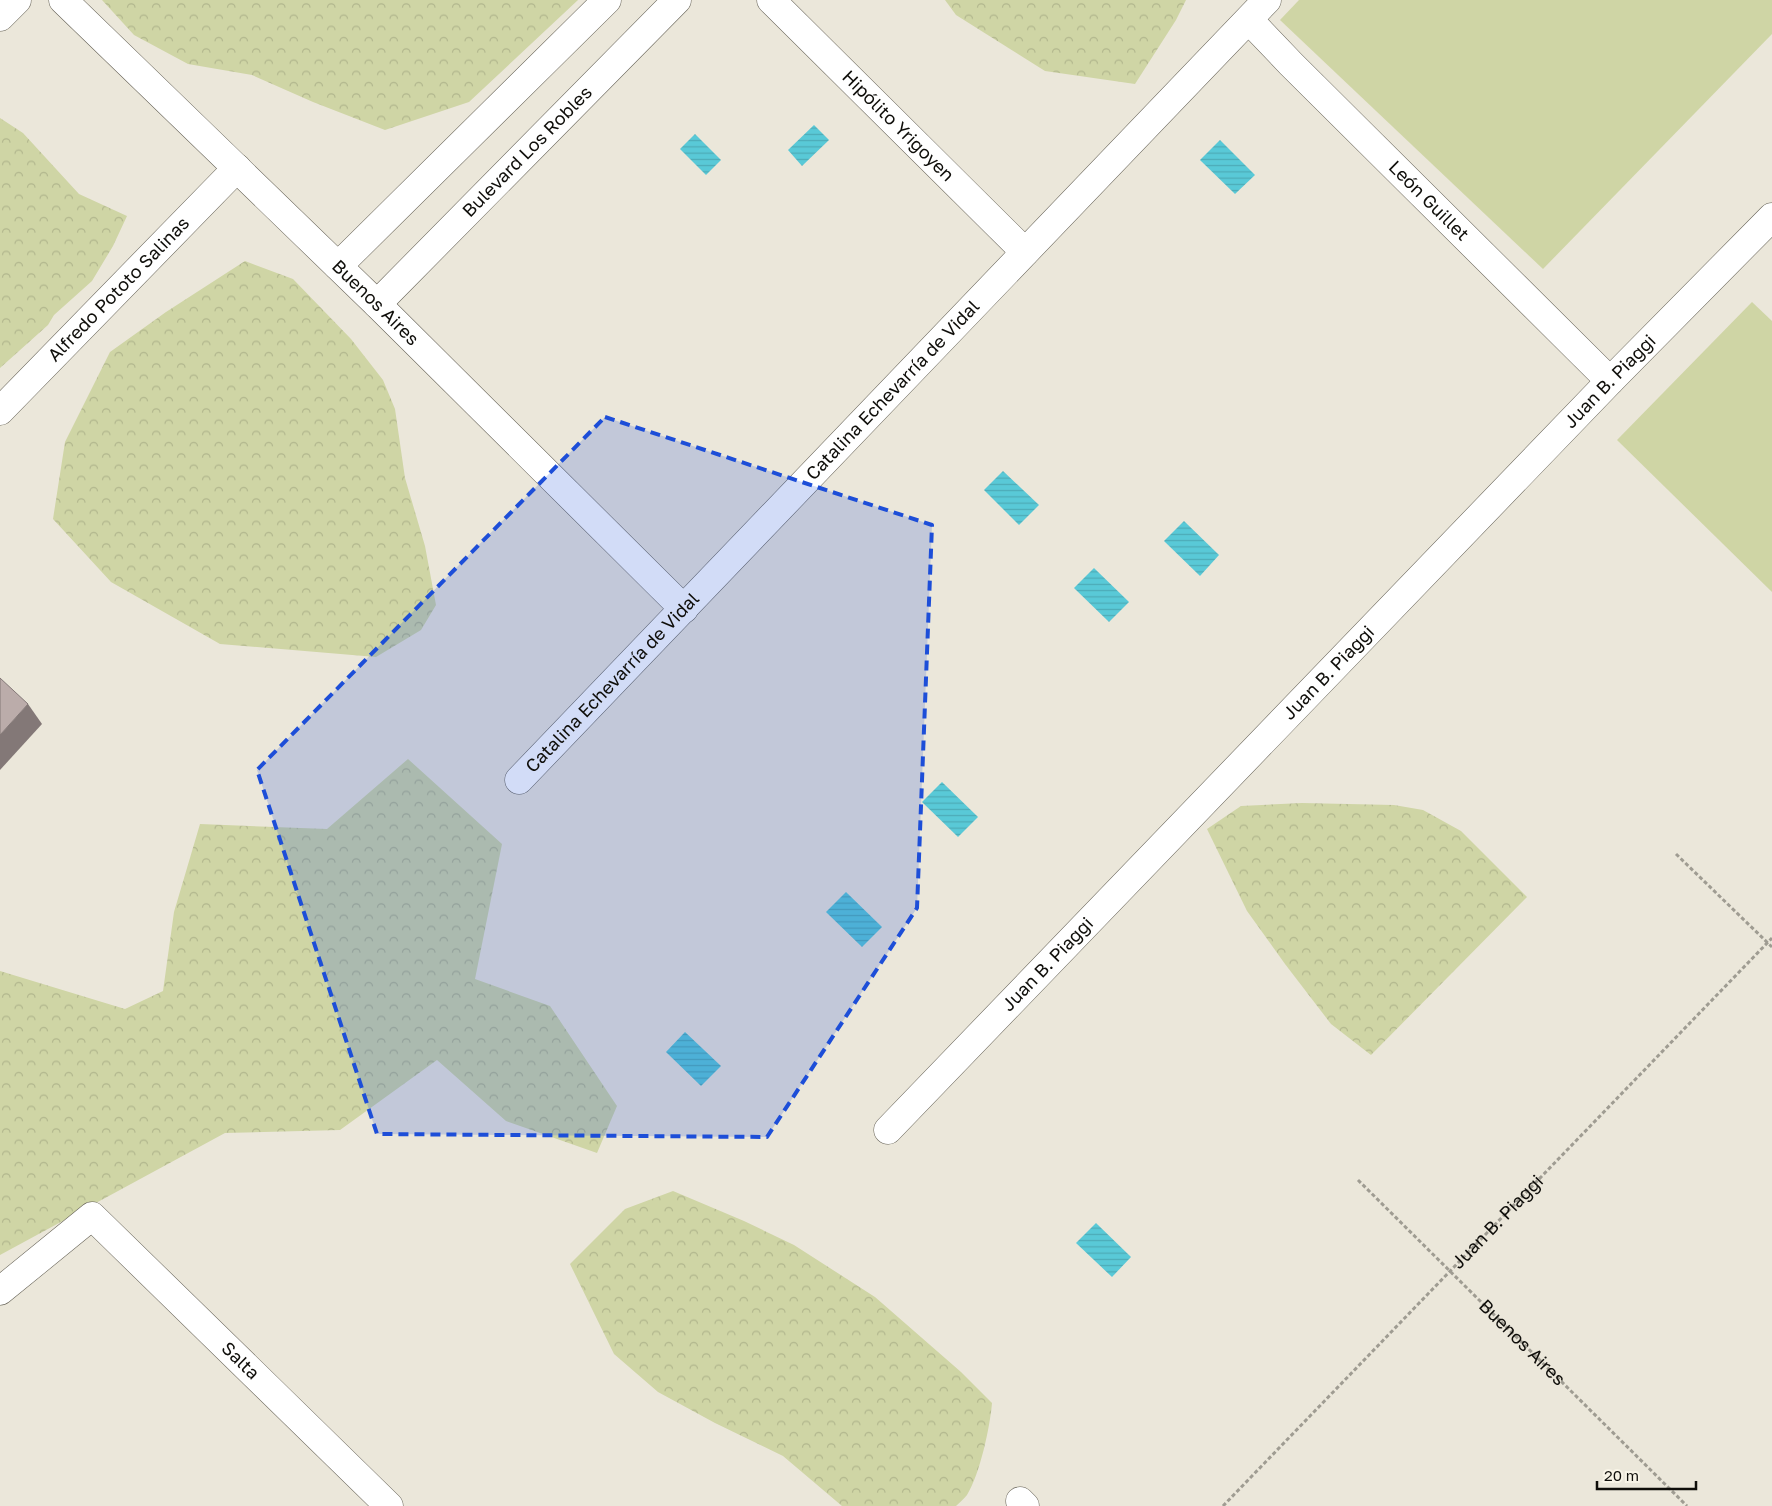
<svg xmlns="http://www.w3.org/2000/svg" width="1772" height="1506" viewBox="0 0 1772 1506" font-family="'Golos Text',sans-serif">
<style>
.grass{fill:#cfd5a5}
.forest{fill:url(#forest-crowns)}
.water{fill:url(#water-rules)}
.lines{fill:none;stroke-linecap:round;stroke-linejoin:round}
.street-casing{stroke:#646055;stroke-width:29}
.path{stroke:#9f9c92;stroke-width:3;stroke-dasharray:4 2.5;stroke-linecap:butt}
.street{stroke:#fff;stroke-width:28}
.shaded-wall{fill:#837877}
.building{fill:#bbacaa;stroke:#837877}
.marked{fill:#1d4ed8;fill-opacity:0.2;stroke:#1d4ed8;stroke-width:4;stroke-dasharray:10 6;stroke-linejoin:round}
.labels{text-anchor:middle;stroke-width:5;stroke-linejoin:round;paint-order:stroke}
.street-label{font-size:18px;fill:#0f0e0a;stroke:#f8f4e7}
</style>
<defs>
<pattern id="forest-crowns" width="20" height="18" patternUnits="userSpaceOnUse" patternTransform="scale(1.25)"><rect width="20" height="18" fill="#cfd5a5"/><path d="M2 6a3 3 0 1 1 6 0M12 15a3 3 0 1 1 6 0" fill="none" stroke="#b1b68d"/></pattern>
<pattern id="water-rules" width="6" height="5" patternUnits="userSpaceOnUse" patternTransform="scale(1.25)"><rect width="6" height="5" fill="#59c9d7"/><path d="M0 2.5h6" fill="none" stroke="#4cabb7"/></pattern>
</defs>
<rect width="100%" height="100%" fill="#ebe7da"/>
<g class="grass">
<polygon points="1299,0 1772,0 1772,34 1543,269 1280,20"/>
<polygon points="1752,302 1772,321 1772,592 1617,440"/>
</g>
<g class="forest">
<polygon points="102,0 578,0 469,102 385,130 313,102 252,75 188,64 134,35"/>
<polygon points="945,0 1186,0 1176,20 1135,84 1045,71 956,15"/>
<polygon points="0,118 23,133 79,194 127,216 113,246 92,281 54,315 48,325 0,368"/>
<polygon points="245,261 293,279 351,339 383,380 395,409 405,478 425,546 436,605 421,630 376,657 220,644 111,582 53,519 65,442 110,352 166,312"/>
<polygon points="408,759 502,844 475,979 550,1006 617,1106 597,1153 506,1121 437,1060 340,1130 225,1133 0,1255 0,971 125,1009 163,991 174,912 200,824 327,829"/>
<polygon points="1302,803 1394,805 1423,810 1461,831 1527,897 1371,1055 1331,1024 1285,964 1247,911 1207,829 1241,806"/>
<path d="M673 1191 744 1221 794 1245 875 1297 961 1372 992 1403C990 1427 980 1474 967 1495 964 1499 960 1502 956 1506H842L783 1456 715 1423 658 1392 614 1354 570 1264 625 1209Z"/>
</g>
<g class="water">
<polygon points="814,125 829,140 802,166 788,150"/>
<polygon points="695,134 721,160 706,175 680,149"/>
<polygon points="1220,140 1255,175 1235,194 1200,160"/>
<polygon points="1003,471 1039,505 1019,525 984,490"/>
<polygon points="1184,521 1219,555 1200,576 1164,541"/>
<polygon points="1094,568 1129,602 1109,622 1074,588"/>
<polygon points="942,782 978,817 958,837 922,802"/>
<polygon points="846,892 882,927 862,947 826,912"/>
<polygon points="685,1032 721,1066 701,1086 666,1052"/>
<polygon points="1096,1223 1131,1257 1112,1277 1076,1243"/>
</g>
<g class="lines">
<g class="street-casing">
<g id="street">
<path id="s3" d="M63 0 377 304 684 609"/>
<path id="s4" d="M771 0 1025 252"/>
<polyline points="0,17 17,0"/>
<path id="s5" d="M1249 20 1291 64 1610 381"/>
<polyline points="338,266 607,0"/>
<path id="s6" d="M377 304 677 0"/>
<path id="s7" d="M0 411 237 168"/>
<path id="s8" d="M519 780 1267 0"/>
<path id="s9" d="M888 1130 1610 381 1772 217"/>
<path id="s10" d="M0 1291 92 1216 389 1506"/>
<polyline points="1020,1501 1025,1506"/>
</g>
</g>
<g class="path">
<polyline points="1676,854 1772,947"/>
<path id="s1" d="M1358 1180 1687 1506"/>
<path id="s2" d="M1223 1506 1772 938"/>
</g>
<use href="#street" class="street"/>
</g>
<polygon class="shaded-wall" points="28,704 42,724 0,770 0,735"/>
<polygon class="building" points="0,678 28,704 0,735"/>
<path class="marked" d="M605 417 932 525 917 908 767 1137 377 1134 257 770Z"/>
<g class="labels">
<g class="street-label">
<text dy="6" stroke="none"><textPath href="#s4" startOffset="179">Hipólito Yrigoyen</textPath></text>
<text dy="6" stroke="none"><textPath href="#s6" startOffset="214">Bulevard Los Robles</textPath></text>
<text dy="6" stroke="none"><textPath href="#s5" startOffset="255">León Guillet</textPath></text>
<text dy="6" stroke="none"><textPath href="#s7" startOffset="170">Alfredo Pototo Salinas</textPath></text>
<text dy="6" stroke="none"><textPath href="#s3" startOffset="435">Buenos Aires</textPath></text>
<text dy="6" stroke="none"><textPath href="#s9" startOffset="1040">Juan B. Piaggi</textPath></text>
<text dy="6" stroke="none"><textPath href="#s8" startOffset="540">Catalina Echevarría de Vidal</textPath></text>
<text dy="6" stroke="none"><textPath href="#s9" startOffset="635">Juan B. Piaggi</textPath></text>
<text dy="6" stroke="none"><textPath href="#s8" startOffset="135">Catalina Echevarría de Vidal</textPath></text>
<text dy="6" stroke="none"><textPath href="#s9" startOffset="230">Juan B. Piaggi</textPath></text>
<text dy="6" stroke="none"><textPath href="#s2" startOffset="395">Juan B. Piaggi</textPath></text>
<text dy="6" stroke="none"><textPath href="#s1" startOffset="231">Buenos Aires</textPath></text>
<text dy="6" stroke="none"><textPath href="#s10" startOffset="326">Salta</textPath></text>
</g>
</g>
<path d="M1597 1481v8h99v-8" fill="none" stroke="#0f0e0a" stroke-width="2.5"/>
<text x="1604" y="1481" font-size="15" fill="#0f0e0a" stroke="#f8f4e7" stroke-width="4" paint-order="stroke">20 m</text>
</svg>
